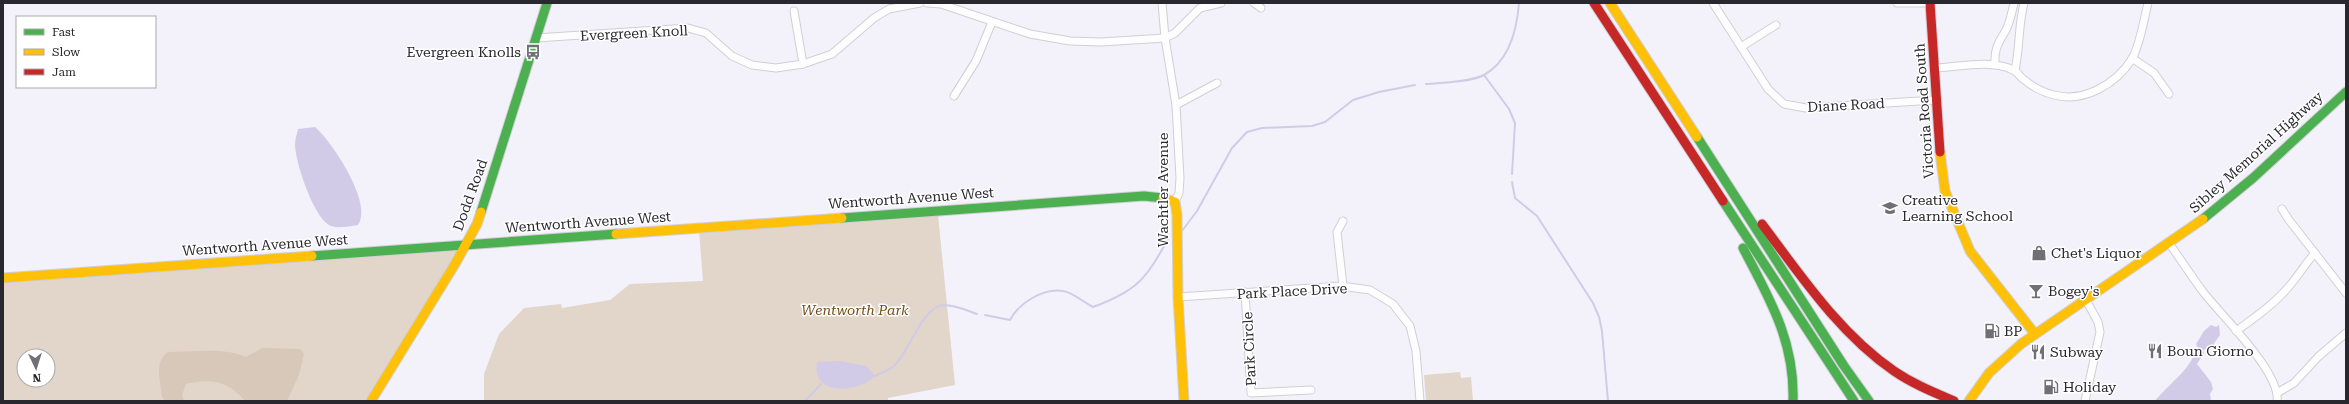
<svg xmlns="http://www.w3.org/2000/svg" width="2349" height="404" viewBox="0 0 2349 404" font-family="'Roboto Serif',serif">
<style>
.green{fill:#e2d5ca;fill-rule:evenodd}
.forest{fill:#d7c8b9}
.water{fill:#d1cbe8}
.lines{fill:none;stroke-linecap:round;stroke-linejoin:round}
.stream{stroke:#d1cbe8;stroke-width:2}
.street-casing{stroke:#d0cfd6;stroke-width:9}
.fast-casing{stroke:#d0cfd6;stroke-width:11}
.slow-casing{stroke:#d0cfd6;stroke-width:11}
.jam-casing{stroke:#d0cfd6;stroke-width:11}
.street{stroke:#fdfdfe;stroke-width:7}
.fast{stroke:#4caf50;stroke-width:9}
.slow{stroke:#ffc107;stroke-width:9}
.jam{stroke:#c62828;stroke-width:9}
.labels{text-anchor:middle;stroke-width:3;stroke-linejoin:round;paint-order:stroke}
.street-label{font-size:14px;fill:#29282f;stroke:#fff}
.poi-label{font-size:14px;fill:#29282f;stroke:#fff;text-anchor:start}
.park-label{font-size:14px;font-style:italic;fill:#724d16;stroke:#fff}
</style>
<rect width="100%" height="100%" fill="#f3f2fa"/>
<g class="green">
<polygon points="938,215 955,385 888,398 888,401 484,401 484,374 499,334 524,308 561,304 562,308 610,300 630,284 703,281 699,230"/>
<path d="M460 248 366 401H3V281ZM24 356H48V380H24Z"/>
<polygon points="1460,372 1461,378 1471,377 1473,401 1426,401 1424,375"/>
</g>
<path class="forest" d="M262 348 300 349 304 354 299 375 287 401H245C228 381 212 378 186 384L182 395 184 401H165L162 397C161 382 153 362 168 352 193 352 224 347 246 357Z"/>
<g class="water">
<path d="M315 127C332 141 374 205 358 225 350 226 339 229 331 226 314 219 295 162 295 144 295 139 297 134 298 129Z"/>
<path d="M2211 325 2216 327 2219 325 2220 335 2210 349 2203 350 2204 353 2197 364 2211 382 2213 389 2210 394 2211 401H2155C2168 384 2191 370 2196 349L2199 350 2196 344 2204 331Z"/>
<path d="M840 361 866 366 875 376C858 393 811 397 817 362Z"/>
</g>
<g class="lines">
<g class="stream">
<polyline points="1484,75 1509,109 1515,123 1512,174"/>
<path d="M1426 84C1442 83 1471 82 1484 75 1509 61 1517 29 1519 3"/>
<polyline points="1512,182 1515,198 1537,216 1593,303 1599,317 1602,331 1608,401"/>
<polyline points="1182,231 1197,211 1232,148 1247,132 1262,128 1312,126 1325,122 1353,100 1379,92 1415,85"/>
<path d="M985 315 1010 320C1019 303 1043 288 1063 291 1072 292 1085 303 1093 307 1137 291 1146 279 1168 239"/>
<path d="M875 376C881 373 889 370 894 366 910 351 922 306 944 305 955 305 966 310 977 314"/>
<polyline points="805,401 821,384"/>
</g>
<g class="street-casing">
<g id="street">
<polyline points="927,3 941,4 1030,34 1070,41 1101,42 1165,38 1175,33 1200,8 1221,3"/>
<polyline points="1162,3 1165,38 1176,105 1180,178 1179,193 1175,202"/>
<polyline points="1254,3 1261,8"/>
<polyline points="1713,3 1768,89 1784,104 1806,108 1936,100"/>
<polyline points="1897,3 1929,3"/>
<polyline points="794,11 803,64"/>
<polyline points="536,38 688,28 706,33 732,56 752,65 776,68 803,64 832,54 874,18 889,9 920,3"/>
<polyline points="1741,47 1776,25"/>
<polyline points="2132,58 2154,73 2169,94"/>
<path d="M1995 65C1994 49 1998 43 2006 30 2010 22 2012 12 2014 3"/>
<path d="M1935 68C1959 67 1991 59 2013 70 2017 71 2019 76 2022 78 2031 86 2042 92 2054 95 2084 103 2116 84 2132 59 2140 45 2144 19 2148 3"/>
<path d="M2015 70C2020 47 2018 27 2024 3"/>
<polyline points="954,96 976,61 992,22"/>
<polyline points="1176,105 1217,83"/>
<polyline points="2282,209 2289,220 2346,293"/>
<path d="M2169 243C2181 260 2192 277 2204 293 2222 316 2281 373 2277 401"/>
<polyline points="1343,286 1337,232 1343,221"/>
<polyline points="1245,292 1251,393 1311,390"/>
<polyline points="1178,297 1341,286 1370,290 1393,304 1410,326 1416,351 1420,401"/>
<path d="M2236 331C2253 319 2270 307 2284 292 2296 280 2304 265 2315 253"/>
<polyline points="2277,393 2294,383 2318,357 2346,333"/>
<polyline points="2085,401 2100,332 2098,322 2086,300"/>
</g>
</g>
<g class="fast-casing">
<g id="fast">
<polyline points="1697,137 1844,366 1869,401"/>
<polyline points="1723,201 1854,401"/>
<polyline points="481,212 547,3"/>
<polyline points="842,218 1144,196 1163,198"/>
<polyline points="2203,219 2253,178 2346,92"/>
<path d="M1743 248C1770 299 1795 342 1793 401"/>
<polyline points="312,256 616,234"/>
</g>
</g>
<g class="slow-casing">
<g id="slow">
<polyline points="1610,3 1697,137"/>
<polyline points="1940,152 1945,191 1970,251 2035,334"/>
<polyline points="1163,198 1175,202 1177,215 1178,297 1184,401"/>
<polyline points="616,234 842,218"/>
<polyline points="3,278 312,256"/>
<polyline points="371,401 455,264 477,224 481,212"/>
<polyline points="1969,401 1989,373 2021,344 2203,219"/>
</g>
</g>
<g class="jam-casing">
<g id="jam">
<polyline points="1594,3 1723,201"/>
<polyline points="1930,3 1940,152"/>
<path d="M1762 224C1801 276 1840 334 1894 371 1913 384 1933 392 1954 401"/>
</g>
</g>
<use href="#street" class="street"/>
<use href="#fast" class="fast"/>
<use href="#slow" class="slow"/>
<use href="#jam" class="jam"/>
</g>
<defs>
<g id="bus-bare" transform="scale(1.2)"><path d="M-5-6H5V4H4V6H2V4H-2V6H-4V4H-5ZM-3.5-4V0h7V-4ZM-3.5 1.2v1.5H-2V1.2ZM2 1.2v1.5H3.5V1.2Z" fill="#706f76" stroke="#fff" stroke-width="2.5" paint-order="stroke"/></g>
<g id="school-bare" transform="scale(1.2)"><path d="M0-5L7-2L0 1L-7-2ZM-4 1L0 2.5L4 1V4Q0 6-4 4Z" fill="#706f76" stroke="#fff" stroke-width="2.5" paint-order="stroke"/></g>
<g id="shop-bare" transform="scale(1.2)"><path d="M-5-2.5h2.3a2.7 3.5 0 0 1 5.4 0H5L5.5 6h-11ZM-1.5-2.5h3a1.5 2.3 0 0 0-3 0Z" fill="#706f76" stroke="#fff" stroke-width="2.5" paint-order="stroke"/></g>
<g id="bar-bare" transform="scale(1.2)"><path d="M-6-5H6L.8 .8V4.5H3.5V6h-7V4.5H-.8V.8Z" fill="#706f76" stroke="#fff" stroke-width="2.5" paint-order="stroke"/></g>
<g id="fuel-bare" transform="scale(1.2)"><path d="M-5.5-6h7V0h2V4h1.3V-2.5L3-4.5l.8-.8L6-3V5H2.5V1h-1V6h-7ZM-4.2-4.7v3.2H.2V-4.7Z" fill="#706f76" stroke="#fff" stroke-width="2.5" paint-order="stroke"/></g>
<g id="restaurant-bare" transform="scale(1.2)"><path d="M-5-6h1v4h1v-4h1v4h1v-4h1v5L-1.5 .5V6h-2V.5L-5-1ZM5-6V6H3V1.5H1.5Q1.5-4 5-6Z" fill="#706f76" stroke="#fff" stroke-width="2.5" paint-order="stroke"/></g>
</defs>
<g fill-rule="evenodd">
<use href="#bus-bare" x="533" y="52"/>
<use href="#school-bare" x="1890" y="208"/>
<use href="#shop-bare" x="2039" y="253"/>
<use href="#bar-bare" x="2036" y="291"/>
<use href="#fuel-bare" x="1992" y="331"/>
<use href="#restaurant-bare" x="2155" y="351"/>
<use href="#restaurant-bare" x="2038" y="352"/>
<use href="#fuel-bare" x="2051" y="387"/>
</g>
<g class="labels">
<g class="street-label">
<text transform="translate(634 33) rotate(-3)" y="5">Evergreen Knoll</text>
<text transform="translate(1846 105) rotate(-3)" y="5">Diane Road</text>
<text transform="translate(1924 111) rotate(-94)" y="5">Victoria Road South</text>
<text transform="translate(2256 152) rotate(-42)" y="5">Sibley Memorial Highway</text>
<text transform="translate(1163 190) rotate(-90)" y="5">Wachtler Avenue</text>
<text transform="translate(470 195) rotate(-70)" y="5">Dodd Road</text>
<text transform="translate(911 198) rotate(-4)" y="5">Wentworth Avenue West</text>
<text transform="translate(588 222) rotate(-4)" y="5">Wentworth Avenue West</text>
<text transform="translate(265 245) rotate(-4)" y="5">Wentworth Avenue West</text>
<text transform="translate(1292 291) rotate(-3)" y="5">Park Place Drive</text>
<text transform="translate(1249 349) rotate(-93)" y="5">Park Circle</text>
</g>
<g class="poi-label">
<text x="521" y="57" text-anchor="end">Evergreen Knolls</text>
<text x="1902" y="205">Creative<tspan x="1902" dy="16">Learning School</tspan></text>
<text x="2051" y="258">Chet's Liquor</text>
<text x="2048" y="296">Bogey's</text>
<text x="2004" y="336">BP</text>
<text x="2167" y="356">Boun Giorno</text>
<text x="2050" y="357">Subway</text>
<text x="2063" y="392">Holiday</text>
</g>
<g class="park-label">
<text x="855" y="315">Wentworth Park</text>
</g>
</g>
<rect width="2349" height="404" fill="none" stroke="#29282f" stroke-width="8"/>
<rect x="16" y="16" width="140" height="72" fill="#ffffff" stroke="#a9a9ac"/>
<rect x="24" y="29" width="20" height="6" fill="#4caf50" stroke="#a9a9ac"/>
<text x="52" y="36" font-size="12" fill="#29282f">Fast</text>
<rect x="24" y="49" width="20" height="6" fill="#ffc107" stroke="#a9a9ac"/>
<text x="52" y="56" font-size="12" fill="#29282f">Slow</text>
<rect x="24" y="69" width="20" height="6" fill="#c62828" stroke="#a9a9ac"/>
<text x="52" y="76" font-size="12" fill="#29282f">Jam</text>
<g transform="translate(36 368) rotate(176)"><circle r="19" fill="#ffffff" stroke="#a9a9ac"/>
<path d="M0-3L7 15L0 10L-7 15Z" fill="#706f76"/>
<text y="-6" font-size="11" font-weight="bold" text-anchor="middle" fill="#29282f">N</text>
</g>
</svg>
